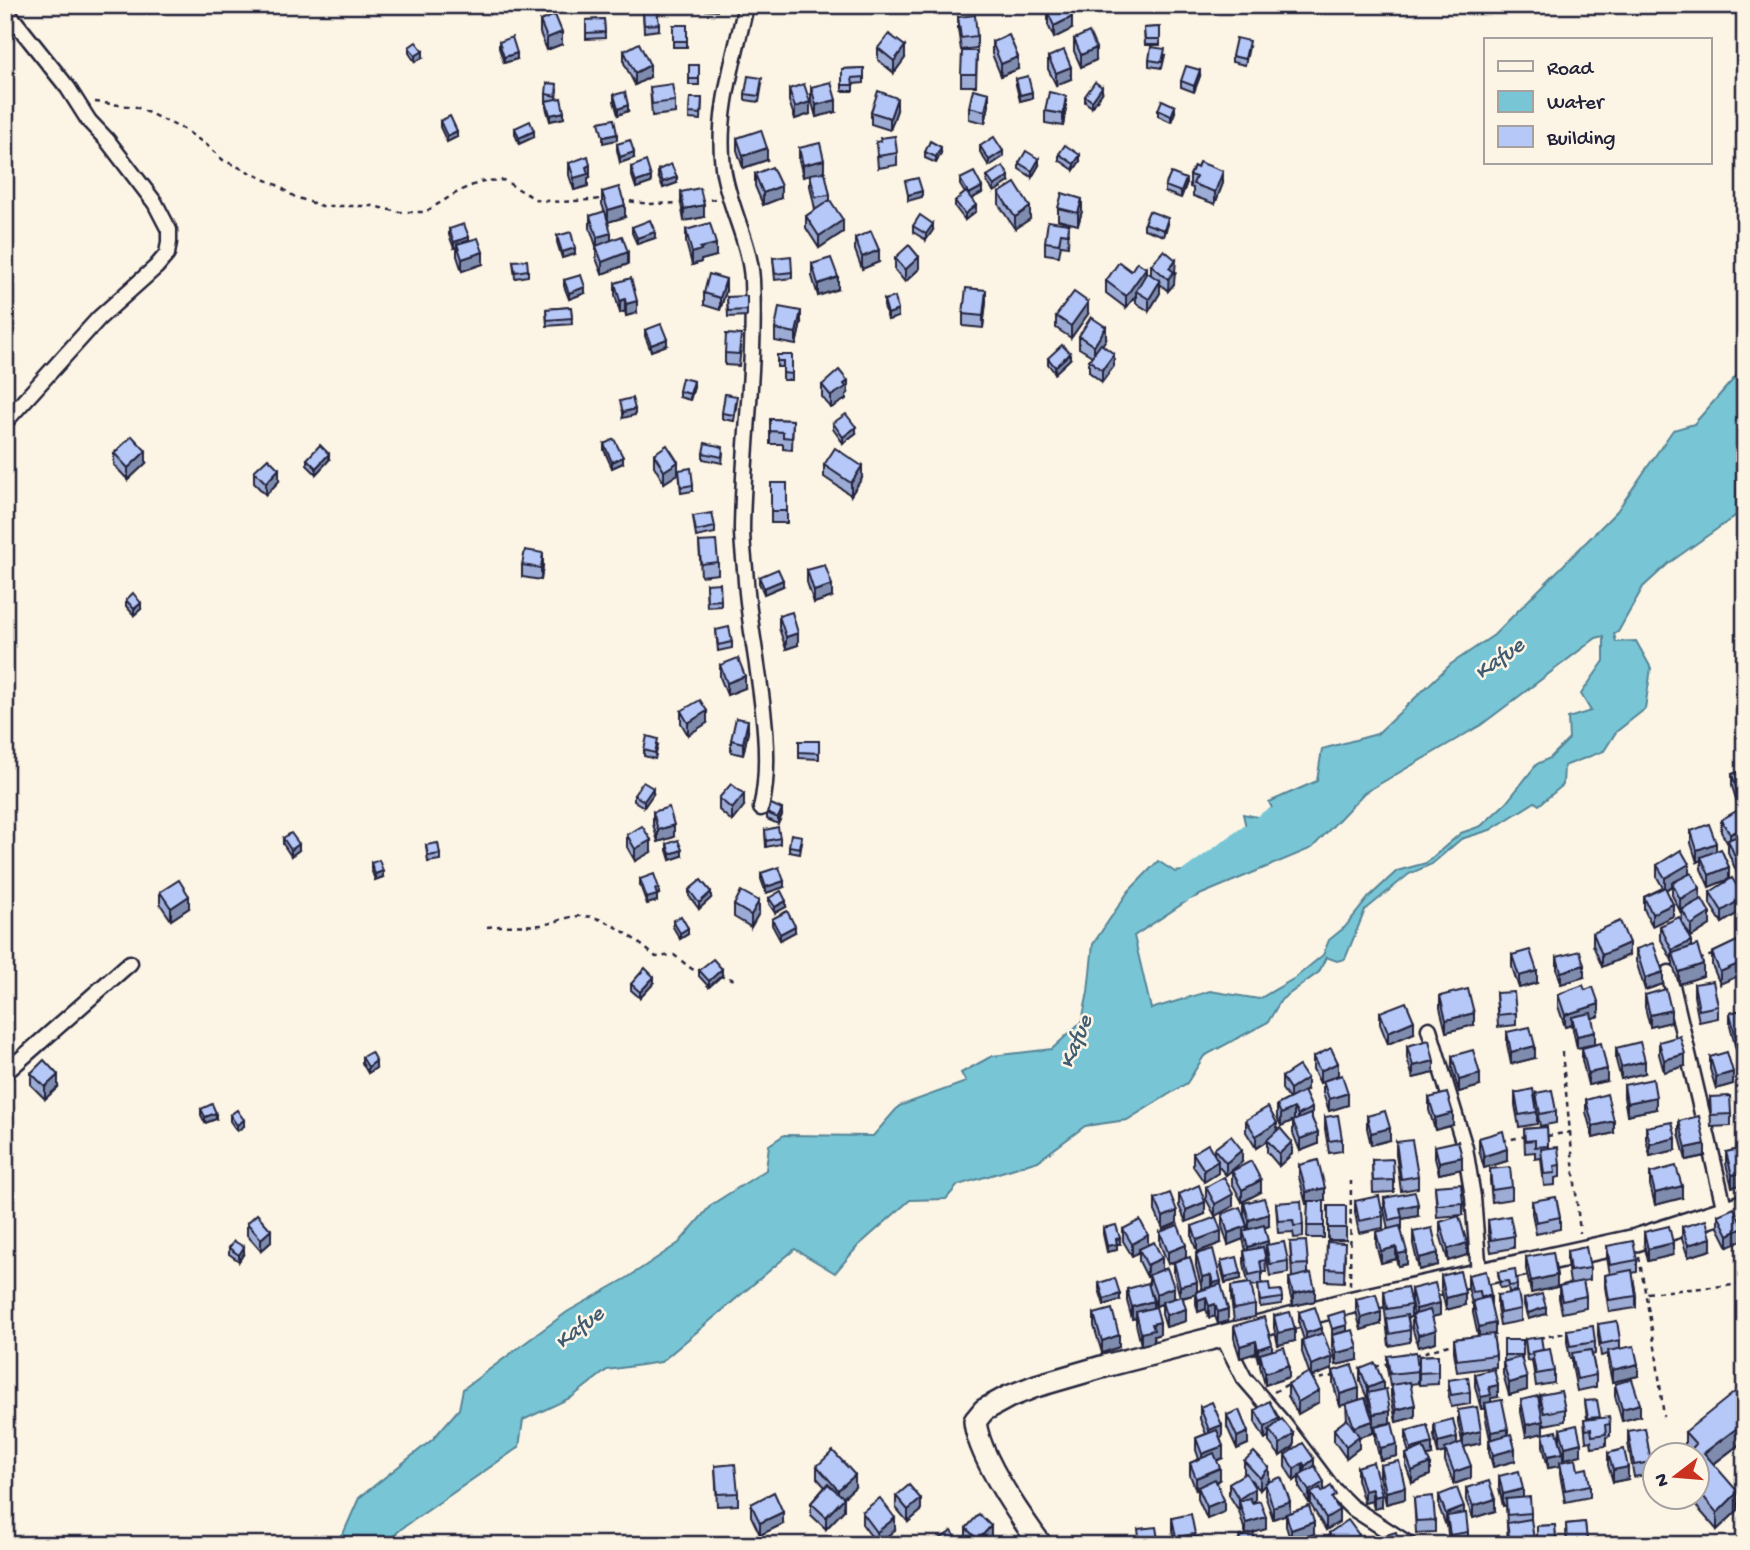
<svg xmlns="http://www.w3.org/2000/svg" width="1750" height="1550" viewBox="0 0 1750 1550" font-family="'Gochi Hand',sans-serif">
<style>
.water{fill:#78c6d5;stroke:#568497;stroke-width:2;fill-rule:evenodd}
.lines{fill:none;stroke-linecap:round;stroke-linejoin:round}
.river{stroke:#78c6d5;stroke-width:28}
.street-casing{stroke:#22223b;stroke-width:19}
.secondary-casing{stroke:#22223b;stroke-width:26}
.path{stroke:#22223b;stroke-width:2.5;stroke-dasharray:5 5;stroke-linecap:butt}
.street{stroke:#fcf5e5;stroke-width:14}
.secondary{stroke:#fcf5e5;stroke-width:21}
.wall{fill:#9dacd5;stroke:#22223b;stroke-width:2}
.shaded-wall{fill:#7f8cae;stroke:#22223b;stroke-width:2}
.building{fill:#b6c8f8;stroke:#22223b;stroke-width:2}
.labels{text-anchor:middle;stroke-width:5;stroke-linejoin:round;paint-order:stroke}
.water-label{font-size:23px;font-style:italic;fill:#405b71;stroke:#fcf5e5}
</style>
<rect width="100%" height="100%" fill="#fcf5e5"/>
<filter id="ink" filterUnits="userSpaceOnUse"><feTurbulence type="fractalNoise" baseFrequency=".0143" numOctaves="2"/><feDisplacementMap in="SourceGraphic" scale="14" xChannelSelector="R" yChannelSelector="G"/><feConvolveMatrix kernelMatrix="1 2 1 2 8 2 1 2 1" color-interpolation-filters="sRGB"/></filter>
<g filter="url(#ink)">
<path class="water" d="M1745 366V509L1669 563 1643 587 1618 632 1614 634 1616 642 1636 641 1651 668 1645 709 1616 732 1604 751 1564 766 1563 785 1539 805 1535 802 1490 830 1461 839 1432 864 1409 874 1365 910 1345 959 1337 961 1326 957 1319 972 1281 1000 1268 1022 1204 1056 1187 1083 1127 1120 1085 1126 1038 1161 958 1185 946 1199 910 1200 858 1246 835 1273 795 1249 661 1362 607 1370 572 1397 523 1420 519 1447 401 1529 384 1545H331L344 1532 359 1498 433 1439 459 1409 463 1389 567 1312 627 1278 679 1243 711 1205 766 1170 769 1145 784 1135 873 1136 899 1106 966 1082 961 1073 992 1056 1052 1049 1082 1021 1088 992 1093 944 1128 892 1158 861 1175 872C1213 867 1226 871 1248 836L1243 814 1262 818 1272 808 1269 802 1317 781 1322 749 1377 734 1451 664 1494 635 1617 511 1673 430 1694 424ZM1604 636V661L1581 694 1591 711 1568 718 1569 739 1550 758 1537 764 1506 803 1481 826 1461 833 1426 863 1397 871 1369 897 1345 927 1329 940 1323 955 1295 978 1259 999 1210 991 1151 1009 1134 936 1190 899 1312 848 1364 793 1481 725 1596 638Z"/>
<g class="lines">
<polyline class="river" points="1181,889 1273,822"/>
<g class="street-casing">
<g id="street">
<path d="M746 5C735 57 716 113 723 167 728 206 750 241 752 280 756 363 743 446 742 529 742 546 745 564 746 582 751 650 777 742 761 808"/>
<polyline points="5,9 68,88 89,121 107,140 155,203 169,230 169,242 167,254 156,267 99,318 5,422"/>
<polyline points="1669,973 1725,1211"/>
<polyline points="1429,1029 1465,1148 1473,1197 1479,1274"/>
<polyline points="5,1073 130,963"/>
<polyline points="1222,1335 1244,1378 1283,1423 1332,1488 1351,1507 1410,1545"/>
</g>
</g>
<g class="secondary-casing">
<path id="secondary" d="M1041 1545C1020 1516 978 1456 975 1421L984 1410 1008 1397 1036 1386 1105 1366 1349 1303 1636 1240 1745 1205"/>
</g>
<g class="path">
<polyline points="95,102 136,107 185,130 208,146 223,160 277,185 295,197 322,206 373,206 399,212 425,212 461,190 483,181 503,180 537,200 562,202 603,199"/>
<polyline points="620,200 650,204 683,203"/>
<polyline points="700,201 715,199"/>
<path d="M487 927C506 925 524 926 542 925 555 923 567 916 580 916 608 915 635 940 656 957L674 955 692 969 703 972"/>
<polyline points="1699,960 1712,955"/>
<polyline points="719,976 736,980"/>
<polyline points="1562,1052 1580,1233"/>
<polyline points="1547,1136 1571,1132"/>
<polyline points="1502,1141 1527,1136"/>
<polyline points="1639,1257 1656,1353 1664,1417"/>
<polyline points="1350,1285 1351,1181"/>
<polyline points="1647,1293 1745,1284"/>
<polyline points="1539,1338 1570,1332"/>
<polyline points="1415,1355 1456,1343"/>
<polyline points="1375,1367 1389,1363"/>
<polyline points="1310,1380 1335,1376"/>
<polyline points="1274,1392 1290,1383"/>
</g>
<use href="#street" class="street"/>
<use href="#secondary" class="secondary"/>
</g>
<g class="wall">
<polygon points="706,5 717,5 717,11 706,10"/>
<polygon points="1196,5 1208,5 1208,9 1196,8"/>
<polygon points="643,11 659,24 659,30 644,32"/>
<polygon points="1048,13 1072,29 1054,38 1048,25"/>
<polygon points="958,17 977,36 977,48 961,50 958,29"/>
<polygon points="604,19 605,38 586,39 586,20"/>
<polygon points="540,21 562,44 547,50 540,33"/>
<rect x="673" y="25" width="14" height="22"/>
<polygon points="1160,27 1160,45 1145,45 1144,28"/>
<polygon points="1074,39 1096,60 1081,67 1074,51"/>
<polygon points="499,42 517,59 504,63 499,48"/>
<polygon points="992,42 1018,69 1001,76 992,54"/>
<polygon points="409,47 423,57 415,62 409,53"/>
<polygon points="1249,47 1245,65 1232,62 1232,56"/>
<polygon points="878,48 905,58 894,73 878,60"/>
<polygon points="624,51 650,77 635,85 624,63"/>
<polygon points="977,51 976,86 961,86 961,74"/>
<polygon points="1165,55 1162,68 1149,66 1149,60"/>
<polygon points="1048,57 1071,79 1056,85 1048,69"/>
<rect x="689" y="65" width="10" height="20"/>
<polygon points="864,68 864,83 853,84 853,91 842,91 842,69"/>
<polygon points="1200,76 1194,92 1181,87 1181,81"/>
<polygon points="1016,79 1032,98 1020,101 1016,85"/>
<polygon points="762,84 759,102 745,100 745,94"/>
<polygon points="650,87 675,101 675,113 652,116"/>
<polygon points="811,87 836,112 816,117 811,99"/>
<polygon points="789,89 810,114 795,119 789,101"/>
<polygon points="557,90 556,99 564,118 550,121 546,107 546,101 549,101 546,100 546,94"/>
<polygon points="1102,93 1092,107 1085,102 1085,96"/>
<polygon points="614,95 628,111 618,115 614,101"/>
<polygon points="690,98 702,98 701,120 689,119"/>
<polygon points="989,105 985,123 969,119 969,107"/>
<polygon points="1066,108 1063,126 1045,123 1045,111"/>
<polygon points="897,110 890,130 871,124 871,112"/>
<polygon points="1158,110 1175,112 1171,122 1158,116"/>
<polygon points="440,121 457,137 447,142 440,127"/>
<polygon points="515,128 534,137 519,144 515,134"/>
<polygon points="737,138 767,160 743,168 737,150"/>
<polygon points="876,142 897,153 897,165 878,168"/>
<polygon points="617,144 634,158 620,163 617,150"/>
<polygon points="980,146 1003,157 989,166 980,152"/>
<polygon points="799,148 824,172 830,195 830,200 843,232 819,248 806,228 806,216 816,209 815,209 810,186 810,175 803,177 799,160"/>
<polygon points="925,152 941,153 936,163 925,158"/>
<polygon points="1059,154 1080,161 1074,170 1059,160"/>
<polygon points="569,163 590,177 588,178 588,186 574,190 569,175"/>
<polygon points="1019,163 1039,165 1032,177 1019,169"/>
<polygon points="631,167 651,183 636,188 631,173"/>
<polygon points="1197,168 1223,183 1215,204 1193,196 1193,188 1190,187 1190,175"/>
<polygon points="658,170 677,183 663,188 658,176"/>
<polygon points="755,174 781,198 763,205 755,186"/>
<polygon points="987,176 1009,182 994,192 987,182"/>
<polygon points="960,179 982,193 971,199 976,211 965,220 955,207 955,201 965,193 960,185"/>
<polygon points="1186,185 1181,198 1165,192 1165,186"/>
<polygon points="602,192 625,217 608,222 602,204"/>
<polygon points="681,192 704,217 684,221 681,204"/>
<polygon points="999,193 1030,219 1015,229 999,205"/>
<polygon points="1058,208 1082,211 1078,225 1058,220"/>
<polygon points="590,216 611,240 628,264 602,274 596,258 596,246 590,228"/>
<polygon points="1144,223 1168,224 1164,236 1144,229"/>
<polygon points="1069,224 1068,246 1061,245 1059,256 1045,254 1045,242"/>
<polygon points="913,226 933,230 926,240 913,232"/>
<polygon points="632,227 655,238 637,244 632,233"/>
<polygon points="449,229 469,240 483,264 462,271 457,256 457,247 454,248 449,235"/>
<polygon points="686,230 716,256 701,260 701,262 692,265 686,242"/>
<polygon points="557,236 575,254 562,258 557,242"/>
<polygon points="855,238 879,262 862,269 855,250"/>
<polygon points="773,258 792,272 792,278 775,280"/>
<polygon points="895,258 919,269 905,282 895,270"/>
<polygon points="513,261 528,270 528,276 515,278"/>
<polygon points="812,264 838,289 818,296 812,276"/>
<polygon points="1151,265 1176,272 1174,274 1174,284 1168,291 1160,284 1160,293 1149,311 1136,303 1136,295 1126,308 1106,293 1106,281 1131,271 1151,275"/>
<polygon points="564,280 585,293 569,299 564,286"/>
<polygon points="615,283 637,313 626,316 625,311 620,313 615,295"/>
<polygon points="726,291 720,310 704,305 704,293"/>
<polygon points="727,297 747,310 747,316 728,317"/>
<polygon points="884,300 898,317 888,320 884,306"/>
<polygon points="986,302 983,328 963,326 963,314"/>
<polygon points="571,307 572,324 547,326 546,309"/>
<polygon points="1088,314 1071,338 1056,328 1056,316"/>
<polygon points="801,323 796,345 775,341 775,329"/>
<polygon points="645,330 667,345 651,351 645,336"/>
<polygon points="1079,336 1106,339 1102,345 1114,366 1102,382 1089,372 1089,360 1092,356 1079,348"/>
<polygon points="741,347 739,366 725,365 725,353"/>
<polygon points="777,355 792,355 792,380 783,380 783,367 777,367"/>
<polygon points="1048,358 1070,359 1055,373 1048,364"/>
<polygon points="822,385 848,393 846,395 846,399 831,408 822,397"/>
<polygon points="694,387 690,400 679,397 679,391"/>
<polygon points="737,402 734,421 722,419 722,413"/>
<polygon points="770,419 793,420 792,450 783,449 783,444 770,444"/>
<polygon points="833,423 856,433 843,443 833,429"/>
<polygon points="604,444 623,463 612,468 604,450"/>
<polygon points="114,453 146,463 128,480 114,465"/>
<polygon points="703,453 723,453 722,463 703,459"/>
<polygon points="654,454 678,474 664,483 654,466"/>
<polygon points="307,459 329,460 316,474 307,465"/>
<polygon points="824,465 862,478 851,495 824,477"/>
<polygon points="679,470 693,485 693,491 681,493"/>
<polygon points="254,471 279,481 266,495 254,483"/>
<rect x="771" y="483" width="16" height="40"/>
<polygon points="693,516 715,527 715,533 696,537"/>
<polygon points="699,542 718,562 718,574 701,576"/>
<polygon points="522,565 543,565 541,580 522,577"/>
<polygon points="807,570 832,597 814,603 807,582"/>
<polygon points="759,577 783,586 764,594 759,583"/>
<polygon points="706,584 721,600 721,606 707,607"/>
<polygon points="126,600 141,609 134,615 126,606"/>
<polygon points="779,616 798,645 786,649 779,628"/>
<polygon points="716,630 732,642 732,648 718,651"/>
<polygon points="720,665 745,688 727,695 720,677"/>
<polygon points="681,711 707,723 688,735 681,723"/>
<polygon points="748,732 743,755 731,752 731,740"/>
<polygon points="799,741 819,741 819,759 799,758"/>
<polygon points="658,745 655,759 644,756 644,750"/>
<polygon points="1745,770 1737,802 1732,786 1732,774"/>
<polygon points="653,794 644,807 634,801 634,795"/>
<polygon points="719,798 744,806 732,821 719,810"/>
<polygon points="653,812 674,837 658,842 653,824"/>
<polygon points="767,813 782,815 778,824 767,819"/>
<polygon points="1745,818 1745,870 1737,873 1728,852 1728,844 1721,832 1721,820"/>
<polygon points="765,830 780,838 780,844 766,847"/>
<polygon points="1691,831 1716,851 1729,879 1709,887 1701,869 1701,860 1697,862 1691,843"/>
<polygon points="627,835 651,852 635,861 627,847"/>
<polygon points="283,838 299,850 291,856 283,844"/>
<polygon points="802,842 800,854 789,852 789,846"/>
<polygon points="667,844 682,856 670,860 667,850"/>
<polygon points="426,845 440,854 440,860 428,862"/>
<polygon points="371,863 383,877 375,880 371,869"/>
<polygon points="1657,865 1689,874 1710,925 1691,937 1682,922 1682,910 1690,905 1680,911 1672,895 1672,886 1666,890 1673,916 1652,926 1644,909 1644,897 1663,888 1657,877"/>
<polygon points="761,873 784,887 766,893 761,879"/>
<polygon points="640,879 659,894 657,895 657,901 647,904 640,885"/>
<polygon points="689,890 711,898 699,909 689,896"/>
<polygon points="160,892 189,908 171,920 160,904"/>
<polygon points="1710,892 1744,909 1722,923 1710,904"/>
<polygon points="769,898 786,907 775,913 769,904"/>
<polygon points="734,905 759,913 751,927 734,917"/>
<polygon points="772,919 795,932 780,940 772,925"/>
<polygon points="673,921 688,934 680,939 673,927"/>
<polygon points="1660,926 1691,947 1703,976 1679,984 1673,965 1673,962 1660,938"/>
<polygon points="1593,933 1629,955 1602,967 1593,945"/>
<polygon points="1737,941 1720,984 1712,965 1712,953"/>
<polygon points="1636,949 1663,984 1645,990 1636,961"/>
<polygon points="1512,955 1537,983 1519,988 1512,967"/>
<polygon points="1557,957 1584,977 1561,984 1557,969"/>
<polygon points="699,970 722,975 709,987 699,976"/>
<polygon points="654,983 640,998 631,990 631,984"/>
<polygon points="1694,984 1718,1006 1718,1018 1699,1022 1694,996"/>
<polygon points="1585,990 1599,1016 1592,1018 1595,1044 1577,1048 1572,1025 1565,1027 1558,1006 1558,994"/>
<polygon points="1496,993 1516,1013 1516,1025 1498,1027"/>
<polygon points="1645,995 1671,1022 1650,1027 1645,1007"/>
<polygon points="1440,996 1474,1025 1446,1032 1440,1008"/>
<polygon points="1745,1009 1745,1048 1736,1050 1730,1025 1730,1013"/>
<polygon points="1380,1012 1414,1033 1388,1044 1380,1024"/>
<polygon points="1507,1032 1535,1058 1511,1064 1507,1044"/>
<polygon points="1659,1042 1685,1066 1664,1072 1659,1054"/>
<polygon points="1407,1046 1434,1073 1413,1078 1407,1058"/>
<polygon points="1582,1048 1607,1081 1588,1085 1582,1060"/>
<polygon points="1616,1048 1645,1073 1621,1079 1616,1060"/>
<polygon points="1452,1056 1480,1086 1459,1092 1452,1068"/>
<polygon points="362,1057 376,1068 368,1073 362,1063"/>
<polygon points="1313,1057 1338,1075 1329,1079 1348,1105 1329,1111 1323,1093 1323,1082 1320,1083 1313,1069"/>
<polygon points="1710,1057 1733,1084 1716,1089 1710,1069"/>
<polygon points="1742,1062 1745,1062 1745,1090 1742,1089"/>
<polygon points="31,1073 58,1087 45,1099 31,1085"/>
<polygon points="1282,1077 1307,1090 1304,1092 1312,1118 1318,1144 1300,1151 1293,1133 1293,1121 1294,1120 1281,1126 1277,1117 1277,1105 1289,1099 1282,1089"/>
<polygon points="1624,1085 1656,1109 1627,1115 1624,1097"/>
<polygon points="1515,1093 1537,1112 1537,1124 1519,1127 1515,1105"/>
<polygon points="1536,1093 1556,1111 1556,1123 1540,1126 1536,1105"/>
<polygon points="1710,1097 1731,1114 1731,1126 1711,1127"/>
<polygon points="1429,1098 1453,1125 1435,1130 1429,1110"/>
<polygon points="1586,1100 1614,1133 1593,1138 1586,1112"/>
<polygon points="201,1109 216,1119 205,1123 201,1115"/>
<polygon points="230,1115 244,1126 237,1131 230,1121"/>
<polygon points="1367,1116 1390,1140 1371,1145 1367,1128"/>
<polygon points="1325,1117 1342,1139 1342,1151 1329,1153 1325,1129"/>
<polygon points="1246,1120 1277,1131 1292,1154 1279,1166 1267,1152 1267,1141 1256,1148 1246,1132"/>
<polygon points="1679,1121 1705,1156 1686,1160 1679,1133"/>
<polygon points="1547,1127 1548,1149 1560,1165 1560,1177 1555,1178 1555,1185 1544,1186 1541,1158 1535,1159 1535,1152 1525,1153 1524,1129"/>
<polygon points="1646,1127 1676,1150 1650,1156 1646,1139"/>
<polygon points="1479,1138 1507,1161 1484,1168 1479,1150"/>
<polygon points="1396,1142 1418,1176 1418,1188 1401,1191 1396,1154"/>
<polygon points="1435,1146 1462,1169 1439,1174 1435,1158"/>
<polygon points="1214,1149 1242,1162 1226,1175 1218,1166 1218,1173 1204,1182 1193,1166 1193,1153 1214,1155"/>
<polygon points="1740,1149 1732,1187 1726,1164 1726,1152"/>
<polygon points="1372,1160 1394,1180 1394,1192 1373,1193"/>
<polygon points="1299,1165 1325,1200 1320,1201 1324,1201 1324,1238 1307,1238 1308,1204 1306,1204 1299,1177"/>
<polygon points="1490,1169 1512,1187 1512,1199 1492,1202 1490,1181"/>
<polygon points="1232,1171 1261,1192 1242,1202 1232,1183"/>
<polygon points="1650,1173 1682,1198 1655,1205 1650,1185"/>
<polygon points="1435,1186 1463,1203 1463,1215 1437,1217"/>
<polygon points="1206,1187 1233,1206 1215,1216 1206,1199"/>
<polygon points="1179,1194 1205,1214 1186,1222 1179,1206"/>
<polygon points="1384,1198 1418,1216 1402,1219 1402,1229 1401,1229 1407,1264 1398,1266 1396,1259 1381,1263 1376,1244 1376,1232 1388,1229 1384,1210"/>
<polygon points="1155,1199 1177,1223 1163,1229 1155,1211"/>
<polygon points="1355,1201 1383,1216 1383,1228 1359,1233 1355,1213"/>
<polygon points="1532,1201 1560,1217 1560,1229 1536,1234 1532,1213"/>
<polygon points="1244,1203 1269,1226 1264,1228 1268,1245 1288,1261 1288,1273 1270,1276 1266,1254 1265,1254 1266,1272 1262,1272 1262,1284 1270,1291 1282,1298 1282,1304 1260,1307 1258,1285 1251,1286 1255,1305 1255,1317 1234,1321 1231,1298 1231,1286 1248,1283 1244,1263 1244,1251 1246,1251 1243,1239 1228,1245 1222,1226 1222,1214 1247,1230 1248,1230 1244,1215"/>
<polygon points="1276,1203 1303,1225 1303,1237 1294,1238 1293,1232 1278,1233"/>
<rect x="1328" y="1206" width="18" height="34"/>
<polygon points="1718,1215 1743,1240 1728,1247 1718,1227"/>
<polygon points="1488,1220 1514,1236 1514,1248 1491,1252 1488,1232"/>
<polygon points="1440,1222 1467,1255 1448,1261 1440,1234"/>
<polygon points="247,1223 271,1242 261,1251 247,1235"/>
<polygon points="1192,1226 1221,1243 1197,1252 1192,1238"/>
<polygon points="1682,1227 1711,1250 1688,1257 1682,1239"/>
<polygon points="1103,1228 1120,1244 1117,1244 1117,1250 1107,1252 1103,1234"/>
<polygon points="1123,1229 1148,1244 1162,1270 1174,1298 1180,1297 1174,1274 1174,1262 1168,1264 1160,1244 1160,1232 1186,1257 1174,1262 1197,1291 1211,1287 1202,1289 1196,1266 1196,1254 1221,1285 1228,1321 1218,1324 1215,1316 1209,1318 1206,1309 1198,1312 1196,1304 1196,1294 1183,1298 1186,1321 1166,1327 1162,1314 1162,1304 1156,1306 1150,1290 1160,1334 1154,1336 1154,1342 1141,1345 1136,1324 1136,1318 1132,1319 1127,1301 1127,1289 1149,1286 1149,1277 1147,1277 1139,1261 1139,1252 1132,1256 1123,1241"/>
<polygon points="1413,1232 1438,1265 1419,1270 1413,1244"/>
<polygon points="1644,1232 1673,1255 1648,1261 1644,1244"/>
<polygon points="1290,1242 1308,1264 1308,1274 1315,1301 1293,1306 1289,1290 1289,1278 1296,1277 1292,1277"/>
<polygon points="1607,1246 1637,1260 1637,1272 1632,1273 1636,1296 1636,1308 1609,1312 1605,1287 1605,1275 1610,1274 1607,1258"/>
<polygon points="229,1248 244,1253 239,1261 229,1254"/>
<polygon points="1567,1251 1590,1268 1590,1280 1583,1281 1586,1296 1586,1308 1562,1313 1559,1298 1559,1286 1570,1283 1567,1263"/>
<polygon points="1345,1255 1344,1282 1326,1281 1326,1269"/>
<polygon points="1526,1257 1557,1287 1531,1293 1526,1269"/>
<polygon points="1221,1261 1241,1279 1225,1283 1221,1267"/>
<polygon points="1498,1272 1517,1285 1517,1291 1509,1292 1508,1287 1500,1288"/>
<polygon points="1468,1275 1491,1307 1495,1335 1493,1336 1496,1355 1496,1367 1457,1372 1454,1351 1454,1339 1478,1336 1473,1313 1473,1304 1472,1304 1468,1287"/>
<polygon points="1441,1276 1465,1305 1446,1310 1441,1288"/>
<polygon points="1099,1283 1120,1300 1104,1305 1099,1289"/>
<polygon points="1411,1289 1440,1315 1432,1317 1436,1342 1418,1347 1412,1327 1412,1315 1414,1315 1411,1301"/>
<polygon points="1384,1291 1411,1305 1411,1317 1408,1318 1410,1330 1410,1342 1389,1346 1384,1303"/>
<polygon points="1497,1295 1521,1309 1521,1321 1500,1325 1497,1307"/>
<polygon points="1356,1299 1381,1324 1361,1330 1356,1311"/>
<polygon points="1524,1299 1546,1314 1528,1319 1524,1305"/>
<polygon points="1299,1312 1322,1333 1332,1369 1312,1376 1319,1402 1298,1414 1288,1396 1288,1384 1310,1375 1302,1352 1302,1340 1304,1340 1299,1324"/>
<polygon points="1094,1314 1119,1347 1102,1353 1094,1326"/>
<polygon points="1274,1316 1295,1341 1278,1345 1274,1328"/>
<polygon points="1598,1324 1620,1340 1620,1349 1638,1376 1612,1382 1608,1363 1608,1354 1601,1356 1598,1336"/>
<polygon points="1234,1326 1272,1350 1289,1377 1265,1385 1260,1366 1260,1360 1258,1361 1256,1353 1240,1358 1234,1338"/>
<polygon points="1567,1330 1595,1342 1595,1354 1592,1355 1596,1375 1596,1387 1577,1391 1572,1365 1572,1358 1570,1358 1567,1342"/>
<polygon points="1332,1335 1358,1360 1336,1365 1332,1347"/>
<polygon points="1525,1339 1543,1350 1554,1371 1554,1383 1536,1386 1532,1360 1527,1361"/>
<polygon points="1504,1340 1523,1340 1522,1361 1527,1390 1509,1395 1503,1374 1503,1362 1508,1361 1504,1361"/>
<polygon points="1438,1355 1438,1384 1419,1385 1419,1356"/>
<polygon points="1387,1356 1418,1371 1418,1383 1410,1384 1415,1417 1396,1422 1391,1397 1391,1386 1390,1386 1387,1368"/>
<polygon points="1360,1369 1383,1390 1390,1423 1373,1426 1373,1424 1373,1433 1359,1437 1359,1448 1346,1458 1334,1441 1334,1429 1347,1420 1346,1404 1371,1415 1368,1400 1360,1381"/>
<polygon points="1333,1371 1359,1400 1340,1406 1333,1383"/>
<polygon points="1475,1374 1498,1397 1491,1398 1491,1402 1508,1434 1515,1461 1493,1467 1489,1452 1489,1440 1490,1439 1485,1415 1485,1409 1481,1409 1475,1386"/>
<polygon points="1448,1380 1470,1392 1470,1404 1451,1407 1448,1392"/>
<polygon points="1615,1384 1640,1416 1622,1421 1615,1396"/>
<polygon points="1540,1395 1565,1409 1565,1421 1544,1425 1543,1422 1543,1433 1526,1437 1521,1412 1521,1400 1540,1407"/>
<polygon points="1585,1401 1600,1418 1610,1424 1610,1436 1606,1437 1606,1446 1592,1448 1591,1441 1586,1442 1584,1420 1587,1420"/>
<polygon points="1200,1407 1222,1437 1220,1438 1223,1458 1216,1461 1220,1480 1216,1482 1224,1512 1207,1519 1198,1499 1198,1489 1196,1490 1190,1475 1190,1463 1199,1459 1196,1450 1196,1438 1206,1434 1200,1419"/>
<polygon points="1255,1410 1279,1421 1294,1446 1280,1456 1269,1442 1269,1436 1265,1439 1255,1422"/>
<polygon points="1458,1410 1481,1443 1464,1447 1471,1478 1454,1484 1445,1461 1445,1452 1438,1454 1434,1436 1434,1424 1457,1444 1463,1446 1458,1422"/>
<polygon points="1227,1415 1248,1444 1237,1449 1227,1427"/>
<polygon points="1375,1427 1397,1456 1380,1460 1375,1439"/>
<polygon points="1560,1429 1581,1455 1565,1459 1560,1441"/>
<polygon points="1406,1431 1432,1455 1427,1456 1430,1475 1412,1483 1406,1466 1406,1454 1409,1453 1406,1443"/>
<polygon points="1628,1431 1651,1462 1651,1474 1634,1477 1628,1443"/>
<polygon points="1685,1432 1745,1440 1714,1464 1738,1510 1717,1530 1688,1497 1698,1497 1698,1455 1688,1453 1685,1449"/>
<polygon points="1543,1434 1563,1461 1578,1470 1590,1485 1590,1497 1565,1502 1560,1474 1560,1466 1548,1468 1543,1446"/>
<polygon points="1608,1453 1628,1479 1613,1482 1608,1465"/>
<polygon points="1285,1455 1314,1466 1324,1490 1336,1505 1339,1522 1326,1530 1311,1505 1311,1502 1309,1503 1299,1487 1299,1477 1294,1481 1285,1467"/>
<polygon points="1244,1461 1269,1480 1267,1482 1290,1513 1314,1534 1291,1542 1286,1526 1286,1514 1273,1519 1265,1495 1265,1484 1260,1490 1250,1479 1255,1500 1252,1503 1266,1529 1253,1533 1256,1545 1240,1545 1239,1537 1246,1535 1239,1511 1229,1495 1229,1483 1244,1474"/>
<polygon points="1380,1465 1405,1499 1386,1504 1380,1477"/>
<polygon points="715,1466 738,1493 738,1505 717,1506"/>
<polygon points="817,1466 855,1487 843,1498 844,1510 826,1529 811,1515 811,1503 825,1487 817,1478"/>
<polygon points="1357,1467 1382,1507 1374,1509 1372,1501 1364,1503 1357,1479"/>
<polygon points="1499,1476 1523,1498 1531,1513 1531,1525 1534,1545 1508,1545 1506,1505 1503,1506 1499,1488"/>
<polygon points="1466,1488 1495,1511 1473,1518 1466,1500"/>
<polygon points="1439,1495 1464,1514 1468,1532 1468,1544 1449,1545 1447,1525 1446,1526 1439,1507"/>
<polygon points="896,1496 921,1511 908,1522 896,1508"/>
<polygon points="1414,1498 1435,1520 1435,1532 1416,1533"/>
<polygon points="751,1504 783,1524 760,1535 751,1516"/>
<polygon points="862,1512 895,1530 877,1544 862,1524"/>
<polygon points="1172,1518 1195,1534 1195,1538 1199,1545 1175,1545 1172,1530"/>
<polygon points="1585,1522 1587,1545 1567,1545 1566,1524"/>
<polygon points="1555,1525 1556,1545 1537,1545 1537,1526"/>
<polygon points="966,1528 991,1538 985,1545 971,1545 966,1540"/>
<polygon points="1329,1533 1359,1545 1329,1545"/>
</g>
<g class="shaded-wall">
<polygon points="1072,17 1072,29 1054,38 1054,26"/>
<polygon points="562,32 562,44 547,50 547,38"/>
<polygon points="905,46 905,58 894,73 894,61"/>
<polygon points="1096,48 1096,60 1081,67 1081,55"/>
<polygon points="423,51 423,57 415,62 415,56"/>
<polygon points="517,53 517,59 504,63 504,57"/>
<polygon points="1018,57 1018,69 1001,76 1001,64"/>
<polygon points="650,65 650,77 635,85 635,73"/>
<polygon points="1071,67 1071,79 1056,85 1056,73"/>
<polygon points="1200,70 1200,76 1194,92 1194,86"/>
<polygon points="1102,87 1102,93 1092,107 1092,101"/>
<polygon points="1032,92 1032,98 1020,101 1020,95"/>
<polygon points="989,93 989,105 985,123 985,111"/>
<polygon points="1066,96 1066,108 1063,126 1063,114"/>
<polygon points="897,98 897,110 890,130 890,118"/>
<polygon points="836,100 836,112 816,117 816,105"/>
<polygon points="810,102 810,114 795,119 795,107"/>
<polygon points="628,105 628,111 618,115 618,109"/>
<polygon points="1175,106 1175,112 1171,122 1171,116"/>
<polygon points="564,112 564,118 550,121 550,115"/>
<polygon points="457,131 457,137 447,142 447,136"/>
<polygon points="534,131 534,137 519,144 519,138"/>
<polygon points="617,134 617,140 603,143 603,137"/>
<polygon points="941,147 941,153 936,163 936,157"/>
<polygon points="767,148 767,160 743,168 743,156"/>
<polygon points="1003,151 1003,157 989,166 989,160"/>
<polygon points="634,152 634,158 620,163 620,157"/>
<polygon points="1080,155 1080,161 1074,170 1074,164"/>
<polygon points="1039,159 1039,165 1032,177 1032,171"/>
<polygon points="824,160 824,172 803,177 803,165"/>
<polygon points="590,165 590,177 588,178 588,186 574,190 574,178 586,167"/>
<polygon points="1223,171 1223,183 1215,204 1215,192"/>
<polygon points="1009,176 1009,182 994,192 994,186"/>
<polygon points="651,177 651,183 636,188 636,182"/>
<polygon points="677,177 677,183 663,188 663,182"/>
<polygon points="1186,179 1186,185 1181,198 1181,192"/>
<polygon points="781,186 781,198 763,205 763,193"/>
<polygon points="982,187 982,193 969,200 969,194"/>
<polygon points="922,191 922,197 908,201 908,195"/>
<polygon points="1082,199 1082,211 1078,225 1078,213"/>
<polygon points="625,205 625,217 608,222 608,210"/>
<polygon points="704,205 704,217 684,221 684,209"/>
<polygon points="976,205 976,211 965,220 965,214"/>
<polygon points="1030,207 1030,219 1015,229 1015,217"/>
<polygon points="1168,218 1168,224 1164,236 1164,230"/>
<polygon points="843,220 843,232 819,248 819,236"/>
<polygon points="933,224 933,230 926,240 926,234"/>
<polygon points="655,232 655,238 637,244 637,238"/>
<polygon points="611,233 611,245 597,249 597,237"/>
<polygon points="469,237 469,243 457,244 457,247 454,248 454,242"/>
<polygon points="716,244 716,256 701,260 701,262 692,265 692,253 700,248"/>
<polygon points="575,248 575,254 562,258 562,252"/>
<polygon points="879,250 879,262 862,269 862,257"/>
<polygon points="483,252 483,264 462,271 462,259"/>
<polygon points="628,252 628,264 602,274 602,262"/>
<polygon points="919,257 919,269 905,282 905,270"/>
<polygon points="1176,260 1174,284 1168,291 1169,268"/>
<polygon points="1146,268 1146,280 1136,291 1136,295 1126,308 1126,296"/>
<polygon points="838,277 838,289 818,296 818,284"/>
<polygon points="726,279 726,291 720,310 720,298"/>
<polygon points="1160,281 1160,293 1149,311 1149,299"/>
<polygon points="585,287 585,293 569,299 569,293"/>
<polygon points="986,290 986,302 983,328 983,316"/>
<polygon points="625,299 625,311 620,313 620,301"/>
<polygon points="637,301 637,313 626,316 626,304"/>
<polygon points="1088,302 1088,314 1071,338 1071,326"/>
<polygon points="898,310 898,317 888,320 888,314"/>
<polygon points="801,311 801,323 796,345 796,333"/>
<polygon points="1106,327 1106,339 1094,358 1094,346"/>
<polygon points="667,339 667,345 651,351 651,345"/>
<polygon points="1070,353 1070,359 1055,373 1055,367"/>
<polygon points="1114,354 1114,366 1102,382 1102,370"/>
<polygon points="694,381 694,387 690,400 690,394"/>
<polygon points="848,381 848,393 846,395 846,399 831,408 831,396"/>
<polygon points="635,409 635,415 623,418 623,412"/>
<polygon points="856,427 856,433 843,443 843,437"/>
<polygon points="146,451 146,463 128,480 128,468"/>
<polygon points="329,454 329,460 316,474 316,468"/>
<polygon points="623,457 623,463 612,468 612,462"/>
<polygon points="678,462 678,474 664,483 664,471"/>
<polygon points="862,466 862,478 851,495 851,483"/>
<polygon points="279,469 279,481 266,495 266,483"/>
<polygon points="543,553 543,565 541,580 541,568"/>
<polygon points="783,580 783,586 764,594 764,588"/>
<polygon points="832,585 832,597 814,603 814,591"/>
<polygon points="141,603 141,609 134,615 134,609"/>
<polygon points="798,633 798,645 786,649 786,637"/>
<polygon points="745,676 745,688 727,695 727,683"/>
<polygon points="707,711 707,723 688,735 688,723"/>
<polygon points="748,720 748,732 743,755 743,743"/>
<polygon points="1745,787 1745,799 1737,802 1737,790"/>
<polygon points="653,788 653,794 644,807 644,801"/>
<polygon points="744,794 744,806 732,821 732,809"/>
<polygon points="782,809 782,815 778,824 778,818"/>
<polygon points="674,825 674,837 658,842 658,830"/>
<polygon points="1745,828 1745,840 1730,843 1730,834"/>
<polygon points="651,840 651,852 635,861 635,849"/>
<polygon points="1716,843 1716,855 1701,857 1701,860 1697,862 1697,850"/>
<polygon points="299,844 299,850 291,856 291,850"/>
<polygon points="682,850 682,856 670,860 670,854"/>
<polygon points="1745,858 1745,870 1737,873 1737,861"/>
<polygon points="1689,864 1689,876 1672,883 1672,886 1665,890 1665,878"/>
<polygon points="1729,867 1729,879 1709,887 1709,875"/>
<polygon points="383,871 383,877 375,880 375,874"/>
<polygon points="784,881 784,887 766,893 766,887"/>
<polygon points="659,888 659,894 657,895 657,901 647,904 647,898 655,889"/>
<polygon points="1700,888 1700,900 1680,911 1680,899"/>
<polygon points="711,892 711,898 699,909 699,903"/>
<polygon points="189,896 189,908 171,920 171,908"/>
<polygon points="1744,897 1744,909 1722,923 1722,911"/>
<polygon points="759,901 759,913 751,927 751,915"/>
<polygon points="786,901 786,907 775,913 775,907"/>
<polygon points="1673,904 1673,916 1652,926 1652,914"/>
<polygon points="1710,913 1710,925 1691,937 1691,925"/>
<polygon points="795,926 795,932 780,940 780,934"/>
<polygon points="688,928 688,934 680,939 680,933"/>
<polygon points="1691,941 1691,953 1673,953 1672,962 1672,950"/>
<polygon points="1629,943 1629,955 1602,967 1602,955"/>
<polygon points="1745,961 1745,973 1720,984 1720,972"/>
<polygon points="1703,964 1703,976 1679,984 1679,972"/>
<polygon points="1584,965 1584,977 1561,984 1561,972"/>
<polygon points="722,969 722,975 709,987 709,981"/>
<polygon points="1537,971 1537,983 1519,988 1519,976"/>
<polygon points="1663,972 1663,984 1645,990 1645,978"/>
<polygon points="654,977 654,983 640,998 640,992"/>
<polygon points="1599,1004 1599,1016 1574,1024 1572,1017 1572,1025 1565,1027 1565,1015"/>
<polygon points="1671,1010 1671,1022 1650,1027 1650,1015"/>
<polygon points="1474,1013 1474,1025 1446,1032 1446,1020"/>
<polygon points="1414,1021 1414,1033 1388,1044 1388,1032"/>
<polygon points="1595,1032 1595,1044 1577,1048 1577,1036"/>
<polygon points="1745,1036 1745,1048 1736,1050 1736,1038"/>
<polygon points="1535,1046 1535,1058 1511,1064 1511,1052"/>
<polygon points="1685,1054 1685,1066 1664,1072 1664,1060"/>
<polygon points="376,1061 376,1068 368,1073 368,1067"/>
<polygon points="1434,1061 1434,1073 1413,1078 1413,1066"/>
<polygon points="1645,1061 1645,1073 1621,1079 1621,1067"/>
<polygon points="1338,1063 1338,1075 1320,1083 1320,1071"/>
<polygon points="1607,1069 1607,1081 1588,1085 1588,1073"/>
<polygon points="1733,1072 1733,1084 1716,1089 1716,1077"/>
<polygon points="1480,1074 1480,1086 1459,1092 1459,1080"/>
<polygon points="58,1075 58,1087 45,1099 45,1087"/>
<polygon points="1307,1078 1307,1090 1290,1102 1290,1089"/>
<polygon points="1348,1093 1348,1105 1329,1111 1329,1099"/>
<polygon points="1656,1097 1656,1109 1627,1115 1627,1103"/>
<polygon points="1294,1108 1294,1120 1281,1126 1281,1114"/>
<polygon points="1312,1108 1312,1120 1298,1127 1298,1115"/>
<polygon points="216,1113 216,1119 205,1123 205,1117"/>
<polygon points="1453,1113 1453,1125 1435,1130 1435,1118"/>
<polygon points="244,1120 244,1126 237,1131 237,1125"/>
<polygon points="1614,1121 1614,1133 1593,1138 1593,1126"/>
<polygon points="1277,1123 1277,1135 1256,1148 1256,1136"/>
<polygon points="1390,1128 1390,1140 1371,1145 1371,1133"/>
<polygon points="1318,1132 1318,1144 1300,1151 1300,1139"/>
<polygon points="1676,1138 1676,1150 1650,1156 1650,1144"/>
<polygon points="1292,1142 1292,1154 1279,1166 1279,1154"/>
<polygon points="1705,1144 1705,1156 1686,1160 1686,1148"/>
<polygon points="1507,1149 1507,1161 1484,1168 1484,1156"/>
<polygon points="1242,1150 1242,1162 1226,1175 1226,1163"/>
<polygon points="1462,1157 1462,1169 1439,1174 1439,1162"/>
<polygon points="1218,1161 1218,1173 1204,1182 1204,1170"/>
<polygon points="1745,1172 1745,1184 1732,1187 1732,1175"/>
<polygon points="1261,1180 1261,1192 1242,1202 1242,1190"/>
<polygon points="1682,1186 1682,1198 1655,1205 1655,1193"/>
<polygon points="1325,1188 1325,1200 1306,1204 1306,1192"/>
<polygon points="1233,1194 1233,1206 1215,1216 1215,1204"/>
<polygon points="1205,1202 1205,1214 1186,1222 1186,1210"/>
<polygon points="1418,1204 1418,1216 1402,1219 1400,1208"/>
<polygon points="1177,1211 1177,1223 1163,1229 1163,1217"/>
<polygon points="1269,1214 1269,1226 1249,1232 1249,1220"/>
<polygon points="1247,1226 1247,1238 1243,1231 1243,1239 1228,1245 1228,1233"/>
<polygon points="1743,1228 1743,1240 1728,1247 1728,1235"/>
<polygon points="271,1230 271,1242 261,1251 261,1239"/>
<polygon points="1221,1231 1221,1243 1197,1252 1197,1240"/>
<polygon points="1148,1235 1148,1247 1139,1249 1139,1252 1132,1256 1132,1244"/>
<polygon points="1120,1238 1120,1244 1117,1244 1117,1250 1107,1252 1107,1246 1116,1239"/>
<polygon points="1711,1238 1711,1250 1688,1257 1688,1245"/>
<polygon points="1268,1241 1268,1253 1266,1245 1266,1254 1248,1259 1248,1247"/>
<polygon points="1467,1243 1467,1255 1448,1261 1448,1249"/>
<polygon points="1673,1243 1673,1255 1648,1261 1648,1249"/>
<polygon points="1186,1245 1186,1257 1168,1264 1168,1252"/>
<polygon points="244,1247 244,1253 239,1261 239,1255"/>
<polygon points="1396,1247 1396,1259 1381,1263 1381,1251"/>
<polygon points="1407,1252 1407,1264 1398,1266 1398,1254"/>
<polygon points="1438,1253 1438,1265 1419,1270 1419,1258"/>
<polygon points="1162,1258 1162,1270 1147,1277 1147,1265"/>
<polygon points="1241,1273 1241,1279 1225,1283 1225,1277"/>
<polygon points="1211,1275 1211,1287 1202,1289 1202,1277"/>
<polygon points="1557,1275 1557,1287 1531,1293 1531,1281"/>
<polygon points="1221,1281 1221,1293 1213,1295 1213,1283"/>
<polygon points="1197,1282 1197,1294 1180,1298 1180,1286"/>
<polygon points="1174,1287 1174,1299 1156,1306 1156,1294"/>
<polygon points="1315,1289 1315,1301 1293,1306 1293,1294"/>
<polygon points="1465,1293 1465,1305 1446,1310 1446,1298"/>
<polygon points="1120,1294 1120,1300 1104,1305 1104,1299"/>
<polygon points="1491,1295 1491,1307 1481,1309 1481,1297"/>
<polygon points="1206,1297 1206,1309 1198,1312 1198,1300"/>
<polygon points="1153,1301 1153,1313 1136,1312 1136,1318 1132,1319 1132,1307"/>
<polygon points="1440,1303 1440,1315 1416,1321 1416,1309"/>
<polygon points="1215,1304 1215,1316 1209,1318 1209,1306"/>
<polygon points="1546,1307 1546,1314 1528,1319 1528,1313"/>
<polygon points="1186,1309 1186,1321 1166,1327 1166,1315"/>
<polygon points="1228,1309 1228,1321 1218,1324 1218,1312"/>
<polygon points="1381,1312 1381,1324 1361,1330 1361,1318"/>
<polygon points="1160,1322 1160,1334 1154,1336 1154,1342 1141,1345 1141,1333 1152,1324"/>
<polygon points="1495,1323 1495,1335 1479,1339 1479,1327"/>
<polygon points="1347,1325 1347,1331 1332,1335 1332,1329"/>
<polygon points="1322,1328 1322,1340 1306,1345 1306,1333"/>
<polygon points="1295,1329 1295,1341 1278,1345 1278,1333"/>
<polygon points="1436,1330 1436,1342 1418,1347 1418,1335"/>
<polygon points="1119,1335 1119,1347 1102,1353 1102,1341"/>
<polygon points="1256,1341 1256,1353 1240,1358 1240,1346"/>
<polygon points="1272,1344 1272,1356 1260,1354 1260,1360 1258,1361 1258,1349"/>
<polygon points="1358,1348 1358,1360 1336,1365 1336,1353"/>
<polygon points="1332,1357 1332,1369 1311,1377 1311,1365"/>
<polygon points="1638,1364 1638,1376 1612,1382 1612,1370"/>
<polygon points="1289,1365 1289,1377 1265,1385 1265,1373"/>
<polygon points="1527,1378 1527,1390 1509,1395 1509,1383"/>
<polygon points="1383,1382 1383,1394 1368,1393 1368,1400 1368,1388"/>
<polygon points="1498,1385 1498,1397 1491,1398 1491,1407 1485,1403 1485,1409 1481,1409 1481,1397 1489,1387"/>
<polygon points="1359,1388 1359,1400 1340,1406 1340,1394"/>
<polygon points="1319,1390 1319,1402 1298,1414 1298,1402"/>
<polygon points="1640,1404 1640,1416 1622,1421 1622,1409"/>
<polygon points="1415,1405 1415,1417 1396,1422 1396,1410"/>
<polygon points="1390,1411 1390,1423 1373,1426 1373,1414"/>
<polygon points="1279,1418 1279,1430 1269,1430 1269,1436 1265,1439 1265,1427"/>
<polygon points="1373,1421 1373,1433 1359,1437 1359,1448 1346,1458 1346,1446 1354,1439 1354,1427"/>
<polygon points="1543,1421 1543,1433 1526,1437 1526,1425"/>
<polygon points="1745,1422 1745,1440 1704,1471 1704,1453"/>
<polygon points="1222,1425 1222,1437 1209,1442 1209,1430"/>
<polygon points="1508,1429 1508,1441 1491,1444 1491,1432"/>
<polygon points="1481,1431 1481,1443 1463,1447 1463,1435"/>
<polygon points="1248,1432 1248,1444 1237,1449 1237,1437"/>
<polygon points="1294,1434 1294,1446 1280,1456 1280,1444"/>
<polygon points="1457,1437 1457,1449 1445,1449 1445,1452 1438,1454 1438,1442"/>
<polygon points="1432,1443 1432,1455 1411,1461 1411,1449"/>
<polygon points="1581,1443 1581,1455 1565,1459 1565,1447"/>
<polygon points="1397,1444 1397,1456 1380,1460 1380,1448"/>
<polygon points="1223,1446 1223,1458 1202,1466 1202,1454"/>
<polygon points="1515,1449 1515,1461 1493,1467 1493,1455"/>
<polygon points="1563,1453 1563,1465 1560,1462 1560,1466 1548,1468 1548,1456"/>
<polygon points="1314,1459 1314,1471 1305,1478 1305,1466"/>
<polygon points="1303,1463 1303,1475 1299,1475 1299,1477 1294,1481 1294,1469"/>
<polygon points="1430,1463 1430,1475 1412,1483 1412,1471"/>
<polygon points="1471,1466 1471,1478 1454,1484 1454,1472"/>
<polygon points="1628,1467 1628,1479 1613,1482 1613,1470"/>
<polygon points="1220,1468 1220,1480 1196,1490 1196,1478"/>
<polygon points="1269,1468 1269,1480 1260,1490 1260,1478"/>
<polygon points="855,1475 855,1487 838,1502 838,1490"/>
<polygon points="1324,1482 1324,1494 1311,1493 1311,1502 1309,1503 1309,1491"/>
<polygon points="1405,1487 1405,1499 1386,1504 1386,1492"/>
<polygon points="1255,1488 1255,1500 1242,1509 1239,1501 1239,1511 1239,1499"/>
<polygon points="1372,1489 1372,1501 1364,1503 1364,1491"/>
<polygon points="1523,1489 1523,1501 1503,1506 1503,1494"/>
<polygon points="1738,1492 1738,1510 1717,1530 1717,1513"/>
<polygon points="1382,1495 1382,1507 1374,1509 1374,1497"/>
<polygon points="844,1498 844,1510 826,1529 826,1517"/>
<polygon points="921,1499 921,1511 908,1522 908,1510"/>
<polygon points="1495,1499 1495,1511 1473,1518 1473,1506"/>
<polygon points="1224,1500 1224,1512 1207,1519 1207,1507"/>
<polygon points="1290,1501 1290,1513 1273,1519 1273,1507"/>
<polygon points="1464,1507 1464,1519 1447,1516 1447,1525 1446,1526 1446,1514"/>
<polygon points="1339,1510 1339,1522 1326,1530 1326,1518"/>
<polygon points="783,1512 783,1524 760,1535 760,1523"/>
<polygon points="1266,1517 1266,1529 1246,1535 1246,1523"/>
<polygon points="895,1518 895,1530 877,1544 877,1532"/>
<polygon points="1314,1522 1314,1534 1291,1542 1291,1530"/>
<polygon points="991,1526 991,1538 985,1545 978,1545 978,1540"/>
<polygon points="1359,1535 1359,1545 1344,1545"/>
</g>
<g class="building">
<polygon points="1062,5 1066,5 1072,17 1054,26 1048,13"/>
<polygon points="657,9 659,24 644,25 643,11"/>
<polygon points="555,15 562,32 547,38 540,21"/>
<polygon points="975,15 977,36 961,38 958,17"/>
<polygon points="604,19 605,32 586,33 586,20"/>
<rect x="673" y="25" width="14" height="16"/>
<polygon points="1160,27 1160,39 1145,39 1144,28"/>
<polygon points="1089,32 1096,48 1081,55 1074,39"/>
<polygon points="889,34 905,46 894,61 878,48"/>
<polygon points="1009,35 1018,57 1001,64 992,42"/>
<polygon points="512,37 517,53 504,57 499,42"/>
<polygon points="1236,38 1249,41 1245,59 1232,56"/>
<polygon points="416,42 423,51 415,56 409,47"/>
<polygon points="639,43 650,65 635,73 624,51"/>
<polygon points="1151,47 1165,49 1162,62 1149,60"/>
<polygon points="1064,50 1071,67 1056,73 1048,57"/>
<polygon points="962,51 977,51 976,74 961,74"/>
<rect x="689" y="65" width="10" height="14"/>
<polygon points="1186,66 1200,70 1194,86 1181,81"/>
<polygon points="864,68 864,77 852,78 853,85 842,85 842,69"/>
<polygon points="748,76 762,78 759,96 745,94"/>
<polygon points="1028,76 1032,92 1020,95 1016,79"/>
<polygon points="831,82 836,100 816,105 811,87"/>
<polygon points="1095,82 1102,87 1092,101 1085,96"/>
<polygon points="547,83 557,84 556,96 546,94"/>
<polygon points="672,84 675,101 652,104 650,87"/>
<polygon points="804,84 810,102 795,107 789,89"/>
<polygon points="973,89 989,93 985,111 969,107"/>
<polygon points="878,91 897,98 890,118 871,112"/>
<polygon points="625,92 628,105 618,109 614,95"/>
<polygon points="1049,92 1066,96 1063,114 1045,111"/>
<polygon points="561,98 564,112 550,115 546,101"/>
<polygon points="690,98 702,98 701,114 689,113"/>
<polygon points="1162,100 1175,106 1171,116 1158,110"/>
<polygon points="450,116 457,131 447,136 440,121"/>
<polygon points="614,119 617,134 603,137 599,122"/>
<polygon points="530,121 534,131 519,138 515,128"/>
<polygon points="761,130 767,148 743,156 737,138"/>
<polygon points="895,136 897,153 878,156 876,142 881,141 880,138"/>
<polygon points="994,137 1003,151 989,160 980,146"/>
<polygon points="630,140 634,152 620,157 617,144"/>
<polygon points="930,141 941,147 936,157 925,152"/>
<polygon points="820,143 824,160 803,165 799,148"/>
<polygon points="1065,145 1080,155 1074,164 1059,154"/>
<polygon points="1026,151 1039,159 1032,171 1019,163"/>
<polygon points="588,156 590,165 586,167 588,174 574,178 569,163"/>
<polygon points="646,161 651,177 636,182 631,167"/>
<polygon points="1199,162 1223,171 1215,192 1193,184 1196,177 1190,175 1194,166 1197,168"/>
<polygon points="671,164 677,177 663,182 658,170"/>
<polygon points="1003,166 1009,176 994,186 987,176"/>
<polygon points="772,167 781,186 763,193 755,174"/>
<polygon points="825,172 830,195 815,197 810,174"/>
<polygon points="974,172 982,187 969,194 960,179"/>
<polygon points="1171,173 1186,179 1181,192 1165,186"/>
<polygon points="918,178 922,191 908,195 905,181"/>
<polygon points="1015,183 1030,207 1015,217 999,193"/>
<polygon points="619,187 625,205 608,210 602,192"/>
<polygon points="700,188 704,205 684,209 681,192"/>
<polygon points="966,192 976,205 965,214 955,201"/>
<polygon points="1062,193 1082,199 1078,213 1058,208"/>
<polygon points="830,200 843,220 819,236 806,216"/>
<polygon points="605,211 611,233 597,237 590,216"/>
<polygon points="1149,211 1168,218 1164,230 1144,223"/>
<polygon points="920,215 933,224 926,234 913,226"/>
<polygon points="650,220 655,232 637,238 632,227"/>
<polygon points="1048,221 1069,224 1068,234 1061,233 1059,244 1045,242"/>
<polygon points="710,223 716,244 700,248 701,250 692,253 686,230"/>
<polygon points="464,224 469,237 454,242 449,229"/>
<polygon points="871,231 879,250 862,257 855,238"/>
<polygon points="571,232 575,248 562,252 557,236"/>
<polygon points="622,236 628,252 602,262 596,246"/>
<polygon points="478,238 483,252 462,259 457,244"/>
<polygon points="909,245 919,257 905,270 895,258"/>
<polygon points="1164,250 1176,260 1169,268 1174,272 1168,279 1151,265"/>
<polygon points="791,256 792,272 775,274 773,258"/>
<polygon points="831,258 838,277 818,284 812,264"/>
<polygon points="527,260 528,270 515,272 513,261"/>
<polygon points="1119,262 1131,271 1137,262 1146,268 1126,296 1106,281"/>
<polygon points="1147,272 1160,281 1149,299 1136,291"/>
<polygon points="709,274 726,279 720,298 704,293"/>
<polygon points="581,275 585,287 569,293 564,280"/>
<polygon points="631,278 637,301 626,304 625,299 620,301 615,283"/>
<polygon points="966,288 986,290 983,316 963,314"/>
<polygon points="1074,292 1088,302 1071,326 1056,316"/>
<polygon points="747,296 747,310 728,311 727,297"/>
<polygon points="895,297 898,310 888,314 884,300"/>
<polygon points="571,307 572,318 547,320 546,309"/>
<polygon points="779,307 801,311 796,333 775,329"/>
<polygon points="1091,317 1106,327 1094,346 1079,336"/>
<polygon points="661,324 667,339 651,345 645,330"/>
<polygon points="726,334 741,335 739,354 725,353"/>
<polygon points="1101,344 1114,354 1102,370 1089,360"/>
<polygon points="1062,345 1070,353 1055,367 1048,358"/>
<polygon points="777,355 792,355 792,374 783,373 783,361 777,361"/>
<polygon points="839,370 848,381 844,384 846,387 831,396 822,385"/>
<polygon points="682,378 694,381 690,394 679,391"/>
<polygon points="725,394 737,396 734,415 722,413"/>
<polygon points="632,398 635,409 623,412 620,401"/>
<polygon points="846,414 856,427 843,437 833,423"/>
<polygon points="770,419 793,420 792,438 783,437 783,432 770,431"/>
<polygon points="132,436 146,451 128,468 114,453"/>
<polygon points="614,439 623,457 612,462 604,444"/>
<polygon points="705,443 723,447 722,457 703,453"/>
<polygon points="320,445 329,454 316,468 307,459"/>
<polygon points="667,445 678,462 664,471 654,454"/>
<polygon points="835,448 862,466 851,483 824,465"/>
<polygon points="268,458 279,469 266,483 254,471"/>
<polygon points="691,468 693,485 681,487 679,470"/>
<rect x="771" y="483" width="16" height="28"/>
<polygon points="712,513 715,527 696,531 693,516"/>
<polygon points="716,541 718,562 701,564 699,542"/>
<polygon points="525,550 543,553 541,568 522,565"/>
<polygon points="825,565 832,585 814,591 807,570"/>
<polygon points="778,569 783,580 764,588 759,577"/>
<polygon points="720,583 721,600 707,601 706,584"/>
<polygon points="133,593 141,603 134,609 126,600"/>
<polygon points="792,612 798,633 786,637 779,616"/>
<polygon points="729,627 732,642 718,645 716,630"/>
<polygon points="738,658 745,676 727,683 720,665"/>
<polygon points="700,700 707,711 688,723 681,711"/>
<polygon points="736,718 748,720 743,743 731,740"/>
<polygon points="647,736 658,739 655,753 644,750"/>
<polygon points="799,741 819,741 819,753 799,752"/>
<polygon points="1745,770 1745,787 1737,790 1732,774"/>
<polygon points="643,782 653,788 644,801 634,795"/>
<polygon points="731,784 744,794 732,809 719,798"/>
<polygon points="771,804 782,809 778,818 767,813"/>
<polygon points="669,807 674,825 658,830 653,812"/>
<polygon points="1740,809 1745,818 1745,828 1730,834 1721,820"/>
<polygon points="1709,824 1716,843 1697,850 1691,831"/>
<polygon points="642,826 651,840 635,849 627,835"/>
<polygon points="778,827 780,838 766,841 765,830"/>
<polygon points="291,833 299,844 291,850 283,838"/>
<polygon points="1745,833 1745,858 1737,861 1728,840"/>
<polygon points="791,834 802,836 800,848 789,846"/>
<polygon points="678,840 682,850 670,854 667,844"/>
<polygon points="438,843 440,854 428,856 426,845"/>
<polygon points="1721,849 1729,867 1709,875 1701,857"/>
<polygon points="1681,850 1689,864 1665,878 1657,865"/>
<polygon points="379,860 383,871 375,874 371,863"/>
<polygon points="779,867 784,881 766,887 761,873"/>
<polygon points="1691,873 1700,888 1680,899 1672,883"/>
<polygon points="654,874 659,888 655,889 657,895 647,898 640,879"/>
<polygon points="1732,878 1744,897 1722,911 1710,892"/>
<polygon points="179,880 189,896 171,908 160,892"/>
<polygon points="701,880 711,892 699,903 689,890"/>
<polygon points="1665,887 1673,904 1652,914 1644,897"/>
<polygon points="741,891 759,901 751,915 734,905"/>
<polygon points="781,891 786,901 775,907 769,898"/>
<polygon points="1702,899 1710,913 1691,925 1682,910"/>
<polygon points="787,911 795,926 780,934 772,919"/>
<polygon points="681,916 688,928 680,933 673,921"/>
<polygon points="1679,917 1691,941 1672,950 1660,926"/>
<polygon points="1620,921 1629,943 1602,955 1593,933"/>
<polygon points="1737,941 1745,961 1720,972 1712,953"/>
<polygon points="1653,943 1663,972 1645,978 1636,949"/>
<polygon points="1697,945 1703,964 1679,972 1673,953"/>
<polygon points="1530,950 1537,971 1519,976 1512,955"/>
<polygon points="1580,951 1584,965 1561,972 1557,957"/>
<polygon points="713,959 722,969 709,981 699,970"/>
<polygon points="645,968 654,977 640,992 631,984"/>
<polygon points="1713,981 1718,1006 1699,1010 1694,984"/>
<polygon points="1583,985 1585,990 1593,987 1599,1004 1565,1015 1558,994"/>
<polygon points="1468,989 1474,1013 1446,1020 1440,996"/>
<polygon points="1666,989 1671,1010 1650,1015 1645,995"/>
<polygon points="1514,992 1516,1013 1498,1015 1496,993"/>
<polygon points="1406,1002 1414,1021 1388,1032 1380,1012"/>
<polygon points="1745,1009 1745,1036 1736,1038 1730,1013"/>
<polygon points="1591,1013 1595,1032 1577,1036 1572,1017"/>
<polygon points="1530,1027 1535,1046 1511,1052 1507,1032"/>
<polygon points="1680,1036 1685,1054 1664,1060 1659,1042"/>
<polygon points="1429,1040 1434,1061 1413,1066 1407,1046"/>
<polygon points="1640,1042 1645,1061 1621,1067 1616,1048"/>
<polygon points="1601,1043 1607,1069 1588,1073 1582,1048"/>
<polygon points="1331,1048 1338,1063 1320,1071 1313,1057"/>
<polygon points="1473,1050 1480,1074 1459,1080 1452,1056"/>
<polygon points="371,1052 376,1061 368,1067 362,1057"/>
<polygon points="1727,1052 1733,1072 1716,1077 1710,1057"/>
<polygon points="44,1060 58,1075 45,1087 31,1073"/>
<polygon points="1742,1062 1745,1062 1745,1078 1742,1077"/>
<polygon points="1299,1066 1307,1078 1290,1089 1282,1077"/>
<polygon points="1342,1075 1348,1093 1329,1099 1323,1081"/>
<polygon points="1653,1079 1656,1097 1627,1103 1624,1085"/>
<polygon points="1533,1089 1537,1112 1519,1115 1515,1093"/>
<polygon points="1552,1090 1556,1111 1540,1114 1536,1093"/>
<polygon points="1304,1091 1312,1108 1298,1115 1294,1108 1281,1114 1277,1105"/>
<polygon points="1447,1093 1453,1113 1435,1118 1429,1098"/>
<polygon points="1607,1094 1614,1121 1593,1126 1586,1100"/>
<polygon points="1730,1096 1731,1114 1711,1115 1710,1097"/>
<polygon points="212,1104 216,1113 205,1117 201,1109"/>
<polygon points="1268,1107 1277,1123 1256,1136 1246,1120"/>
<polygon points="237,1110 244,1120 237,1125 230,1115"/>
<polygon points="1385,1111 1390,1128 1371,1133 1367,1116"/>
<polygon points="1310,1114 1318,1132 1300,1139 1293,1121"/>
<polygon points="1338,1115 1342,1139 1329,1141 1325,1117"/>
<polygon points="1699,1116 1705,1144 1686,1148 1679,1121"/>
<polygon points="1672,1122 1676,1138 1650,1144 1646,1127"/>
<polygon points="1547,1127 1548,1146 1535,1147 1535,1140 1525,1141 1524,1129"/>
<polygon points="1280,1128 1292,1142 1279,1154 1267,1140"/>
<polygon points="1503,1131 1507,1149 1484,1156 1479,1138"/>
<polygon points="1231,1136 1242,1150 1226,1163 1214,1149"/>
<polygon points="1412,1140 1418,1176 1401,1179 1396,1142"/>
<polygon points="1458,1141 1462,1157 1439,1162 1435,1146"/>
<polygon points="1208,1144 1218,1161 1204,1170 1193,1153"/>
<polygon points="1558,1147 1560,1165 1554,1166 1555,1173 1544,1174 1541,1149"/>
<polygon points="1740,1149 1745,1172 1732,1175 1726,1152"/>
<polygon points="1393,1159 1394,1180 1373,1181 1372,1160"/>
<polygon points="1318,1160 1325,1188 1306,1192 1299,1165"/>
<polygon points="1251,1161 1261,1180 1242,1190 1232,1171"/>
<polygon points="1676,1166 1682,1186 1655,1193 1650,1173"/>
<polygon points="1510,1167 1512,1187 1492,1190 1490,1169"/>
<polygon points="1224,1177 1233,1194 1215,1204 1206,1187"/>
<polygon points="1461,1184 1463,1203 1437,1205 1435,1186"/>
<polygon points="1199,1185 1205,1202 1186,1210 1179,1194"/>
<polygon points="1415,1192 1418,1204 1400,1208 1402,1217 1389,1220 1384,1198"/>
<polygon points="1170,1193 1177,1211 1163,1217 1155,1199"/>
<polygon points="1379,1196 1383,1216 1359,1221 1355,1201"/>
<polygon points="1556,1197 1560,1217 1536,1222 1532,1201"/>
<polygon points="1264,1198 1269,1214 1249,1220 1244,1203"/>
<polygon points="1301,1201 1303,1225 1294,1226 1293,1220 1278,1221 1276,1203"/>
<polygon points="1308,1201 1324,1201 1324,1226 1307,1226"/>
<rect x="1328" y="1206" width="18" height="22"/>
<polygon points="1240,1207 1247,1226 1228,1233 1222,1214"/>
<polygon points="1734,1208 1743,1228 1728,1235 1718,1215"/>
<polygon points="257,1214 271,1230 261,1239 247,1223"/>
<polygon points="1459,1216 1467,1243 1448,1249 1440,1222"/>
<polygon points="1510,1216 1514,1236 1491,1240 1488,1220"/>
<polygon points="1216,1217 1221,1231 1197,1240 1192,1226"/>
<polygon points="1140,1220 1148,1235 1132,1244 1123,1229"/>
<polygon points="1706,1220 1711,1238 1688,1245 1682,1227"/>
<polygon points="1116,1225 1120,1238 1116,1239 1117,1244 1107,1246 1103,1228"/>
<polygon points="1178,1225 1186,1245 1168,1252 1160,1232"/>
<polygon points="1264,1225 1268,1241 1248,1247 1243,1231"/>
<polygon points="1400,1226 1407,1252 1398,1254 1396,1247 1381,1251 1376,1232"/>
<polygon points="1669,1226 1673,1243 1648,1249 1644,1232"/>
<polygon points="1432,1228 1438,1253 1419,1258 1413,1232"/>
<polygon points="234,1241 244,1247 239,1255 229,1248"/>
<polygon points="1306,1241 1308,1264 1292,1265 1290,1242"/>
<polygon points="1633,1241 1637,1260 1610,1265 1607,1246"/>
<polygon points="1154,1242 1162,1258 1147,1265 1139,1249"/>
<polygon points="1284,1242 1288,1261 1270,1264 1266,1245"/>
<polygon points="1327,1242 1345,1243 1344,1270 1326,1269"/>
<polygon points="1263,1247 1266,1260 1260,1261 1262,1272 1249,1275 1244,1251"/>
<polygon points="1586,1247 1590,1268 1570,1271 1567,1251"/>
<polygon points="1213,1249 1221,1281 1213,1283 1211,1275 1202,1277 1196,1254"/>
<polygon points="1553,1252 1557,1275 1531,1281 1526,1257"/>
<polygon points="1190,1257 1197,1282 1180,1286 1174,1262"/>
<polygon points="1237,1257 1241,1273 1225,1277 1221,1261"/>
<polygon points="1167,1268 1174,1287 1156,1294 1149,1275"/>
<polygon points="1515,1269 1517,1285 1509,1286 1508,1281 1500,1282 1498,1272"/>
<polygon points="1632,1270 1636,1296 1609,1300 1605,1275"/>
<polygon points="1460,1271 1465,1293 1446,1298 1441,1276"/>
<polygon points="1486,1271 1491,1295 1481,1297 1480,1291 1472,1292 1468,1275"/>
<polygon points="1311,1273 1315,1289 1293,1294 1289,1278"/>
<polygon points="1115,1278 1120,1294 1104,1299 1099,1283"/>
<polygon points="1583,1281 1586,1296 1562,1301 1559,1286"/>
<polygon points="1148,1283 1153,1301 1132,1307 1127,1289"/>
<polygon points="1251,1283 1255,1305 1234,1309 1231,1286"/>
<polygon points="1269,1283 1270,1291 1281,1290 1282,1298 1260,1301 1258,1284"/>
<polygon points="1435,1283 1440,1303 1416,1309 1411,1289"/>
<polygon points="1221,1284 1228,1309 1218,1312 1215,1304 1209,1306 1206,1297 1198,1300 1196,1292"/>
<polygon points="1407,1287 1411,1305 1387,1309 1384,1291"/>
<polygon points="1518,1292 1521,1309 1500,1313 1497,1295"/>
<polygon points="1376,1294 1381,1312 1361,1318 1356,1299"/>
<polygon points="1542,1294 1546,1307 1528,1313 1524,1299"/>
<polygon points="1182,1296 1186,1309 1166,1315 1162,1302"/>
<polygon points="1489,1297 1495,1323 1479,1327 1473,1301"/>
<polygon points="1156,1307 1160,1322 1152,1324 1154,1330 1141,1333 1136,1312"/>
<polygon points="1315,1307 1322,1328 1306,1333 1299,1312"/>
<polygon points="1112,1309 1119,1335 1102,1341 1094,1314"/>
<polygon points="1430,1310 1436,1330 1418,1335 1412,1315"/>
<polygon points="1344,1311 1347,1325 1332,1329 1328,1316"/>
<polygon points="1290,1312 1295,1329 1278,1333 1274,1316"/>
<polygon points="1407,1315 1410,1330 1389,1334 1387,1319"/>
<polygon points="1264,1317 1272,1344 1258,1349 1256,1341 1240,1346 1234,1326"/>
<polygon points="1617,1321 1620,1340 1601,1344 1598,1324"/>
<polygon points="1593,1326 1595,1342 1570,1346 1567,1330"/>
<polygon points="1353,1330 1358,1348 1336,1353 1332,1335"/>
<polygon points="1323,1333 1332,1357 1311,1365 1302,1340"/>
<polygon points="1493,1334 1496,1355 1457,1360 1454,1339"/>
<polygon points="1541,1337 1543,1350 1532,1352 1533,1354 1527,1355 1525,1339"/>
<rect x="1504" y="1340" width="19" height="15"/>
<polygon points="1634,1346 1638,1364 1612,1370 1608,1351"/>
<polygon points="1284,1347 1289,1365 1265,1373 1260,1354"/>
<polygon points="1550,1349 1554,1371 1536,1374 1532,1352"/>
<polygon points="1591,1350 1596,1375 1577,1379 1572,1353"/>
<polygon points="1416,1352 1418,1371 1390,1374 1387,1356"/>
<polygon points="1438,1355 1438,1372 1419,1373 1419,1356"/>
<polygon points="1521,1357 1527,1378 1509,1383 1503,1362"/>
<polygon points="1375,1363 1383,1382 1368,1388 1360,1369"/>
<polygon points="1352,1365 1359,1388 1340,1394 1333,1371"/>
<polygon points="1494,1369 1498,1385 1489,1387 1491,1395 1481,1397 1475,1374"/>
<polygon points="1309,1372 1319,1390 1298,1402 1288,1384"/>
<polygon points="1468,1377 1470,1392 1451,1395 1448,1380"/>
<polygon points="1632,1379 1640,1404 1622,1409 1615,1384"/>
<polygon points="1410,1382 1415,1405 1396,1410 1391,1385"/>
<polygon points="1386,1389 1390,1411 1373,1414 1368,1393"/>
<polygon points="1561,1391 1565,1409 1544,1413 1540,1395"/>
<polygon points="1736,1391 1739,1398 1745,1395 1745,1422 1704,1453 1738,1492 1717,1513 1698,1490 1698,1455 1686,1455 1696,1444 1685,1432"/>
<polygon points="1538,1396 1543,1421 1526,1425 1521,1400"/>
<polygon points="1365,1398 1373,1421 1354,1427 1346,1404"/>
<polygon points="1502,1400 1508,1429 1491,1432 1485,1403"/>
<polygon points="1597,1400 1600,1417 1588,1418 1585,1401"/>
<polygon points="1269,1401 1279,1418 1265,1427 1255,1410"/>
<polygon points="1212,1402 1222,1425 1209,1430 1200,1407"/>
<polygon points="1477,1407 1481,1431 1463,1435 1458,1410"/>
<polygon points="1239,1410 1248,1432 1237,1437 1227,1415"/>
<polygon points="1609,1417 1610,1424 1605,1425 1606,1434 1592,1436 1591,1429 1586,1430 1584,1420"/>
<polygon points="1282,1419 1294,1434 1280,1444 1269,1430"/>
<polygon points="1347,1419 1359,1436 1346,1446 1334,1429"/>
<polygon points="1453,1419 1457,1437 1438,1442 1434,1424"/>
<polygon points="1392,1423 1397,1444 1380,1448 1375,1427"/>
<polygon points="1427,1425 1432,1443 1411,1449 1406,1431"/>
<polygon points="1577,1425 1581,1443 1565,1447 1560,1429"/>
<polygon points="1645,1428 1651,1462 1634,1465 1628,1431"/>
<polygon points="1217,1430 1223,1446 1202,1454 1196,1438"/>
<polygon points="1557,1431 1563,1453 1548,1456 1543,1434"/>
<polygon points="1511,1434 1515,1449 1493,1455 1489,1440"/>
<polygon points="1462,1442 1471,1466 1454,1472 1445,1449"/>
<polygon points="1303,1443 1314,1459 1305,1466 1303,1463 1294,1469 1285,1455"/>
<polygon points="1423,1447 1430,1463 1412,1471 1406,1454"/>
<polygon points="1624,1449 1628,1467 1613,1470 1608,1453"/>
<polygon points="833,1451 855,1475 838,1490 817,1466"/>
<polygon points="1254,1452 1269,1468 1260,1478 1244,1461"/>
<polygon points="1214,1453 1220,1468 1196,1478 1190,1463"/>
<polygon points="1576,1459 1578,1470 1587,1468 1590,1485 1565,1490 1560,1462"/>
<polygon points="1399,1461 1405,1487 1386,1492 1380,1465"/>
<polygon points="1373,1462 1382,1495 1374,1497 1372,1489 1364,1491 1357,1467"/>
<polygon points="735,1464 738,1493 717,1494 715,1466"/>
<polygon points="1315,1466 1324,1482 1309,1491 1299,1475"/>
<polygon points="1519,1471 1523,1489 1503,1494 1499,1476"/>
<polygon points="1246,1473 1255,1488 1239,1499 1229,1483"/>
<polygon points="1281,1477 1290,1501 1273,1507 1265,1483"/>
<polygon points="1215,1479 1224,1500 1207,1507 1198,1487"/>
<polygon points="1489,1481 1495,1499 1473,1506 1466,1488"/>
<polygon points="828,1484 844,1498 826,1517 811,1503"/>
<polygon points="909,1485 921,1499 908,1510 896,1496"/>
<polygon points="1331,1486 1336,1495 1332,1498 1339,1510 1326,1518 1311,1493 1320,1488 1322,1492"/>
<polygon points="1457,1488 1464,1507 1446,1514 1439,1495"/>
<polygon points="774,1492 783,1512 760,1523 751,1504"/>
<polygon points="1433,1496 1435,1520 1416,1521 1414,1498"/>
<polygon points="1530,1497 1531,1513 1507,1515 1506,1499"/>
<polygon points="880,1498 895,1518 877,1532 862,1512"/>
<polygon points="1250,1498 1252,1503 1260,1501 1266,1517 1246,1523 1239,1501"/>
<polygon points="1309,1506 1314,1522 1291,1530 1286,1514"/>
<polygon points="1466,1513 1468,1532 1450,1535 1447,1516"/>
<polygon points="979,1514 991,1526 978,1540 966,1528"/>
<polygon points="1191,1514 1195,1534 1176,1537 1172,1518"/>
<polygon points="1531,1519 1534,1540 1510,1543 1507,1523"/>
<polygon points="1348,1520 1359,1535 1344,1545 1337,1545 1329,1533"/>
<polygon points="1585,1522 1587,1540 1567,1542 1566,1524"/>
<polygon points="1555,1525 1556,1539 1537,1540 1537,1526"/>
<polygon points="1156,1527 1159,1545 1140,1545 1138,1529"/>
<polygon points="952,1531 961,1545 932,1545 932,1544"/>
<polygon points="1396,1532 1400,1545 1375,1545 1373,1539"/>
<polygon points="1253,1533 1256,1545 1242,1545 1239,1537"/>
<polygon points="1198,1537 1199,1545 1178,1545 1178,1541"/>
<polygon points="1315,1537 1318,1545 1297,1545"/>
<polygon points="1238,1541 1239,1545 1223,1545"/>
</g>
</g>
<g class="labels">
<g class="water-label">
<text transform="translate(1498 657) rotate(-36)" y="8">Kafue</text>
<text transform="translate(1074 1041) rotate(-68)" y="8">Kafue</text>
<text transform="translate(578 1326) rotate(-38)" y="8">Kafue</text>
</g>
</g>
<rect width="1750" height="1550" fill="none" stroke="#fcf5e5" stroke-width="28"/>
<rect x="14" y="14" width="1722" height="1522" fill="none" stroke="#22223b" stroke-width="2.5" filter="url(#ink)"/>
<rect x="1484" y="38" width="228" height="126" fill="#fcf5e5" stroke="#a5a1a1" stroke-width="2"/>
<rect x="1498" y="61" width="35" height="10" fill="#fcf5e5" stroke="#a5a1a1" stroke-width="2"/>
<text x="1547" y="74" font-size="21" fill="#22223b">Road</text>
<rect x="1498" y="91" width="35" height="21" fill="#78c6d5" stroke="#a5a1a1" stroke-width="2"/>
<text x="1547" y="108" font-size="21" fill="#22223b">Water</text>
<rect x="1498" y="126" width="35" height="21" fill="#b6c8f8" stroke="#a5a1a1" stroke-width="2"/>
<text x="1547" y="144" font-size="21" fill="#22223b">Building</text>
<g transform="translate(1676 1476) rotate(254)"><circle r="33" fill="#fcf5e5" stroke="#a5a1a1" stroke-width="2"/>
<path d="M0-5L12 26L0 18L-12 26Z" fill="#c8321e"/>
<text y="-10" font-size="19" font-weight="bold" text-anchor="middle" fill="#22223b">N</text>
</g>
</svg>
